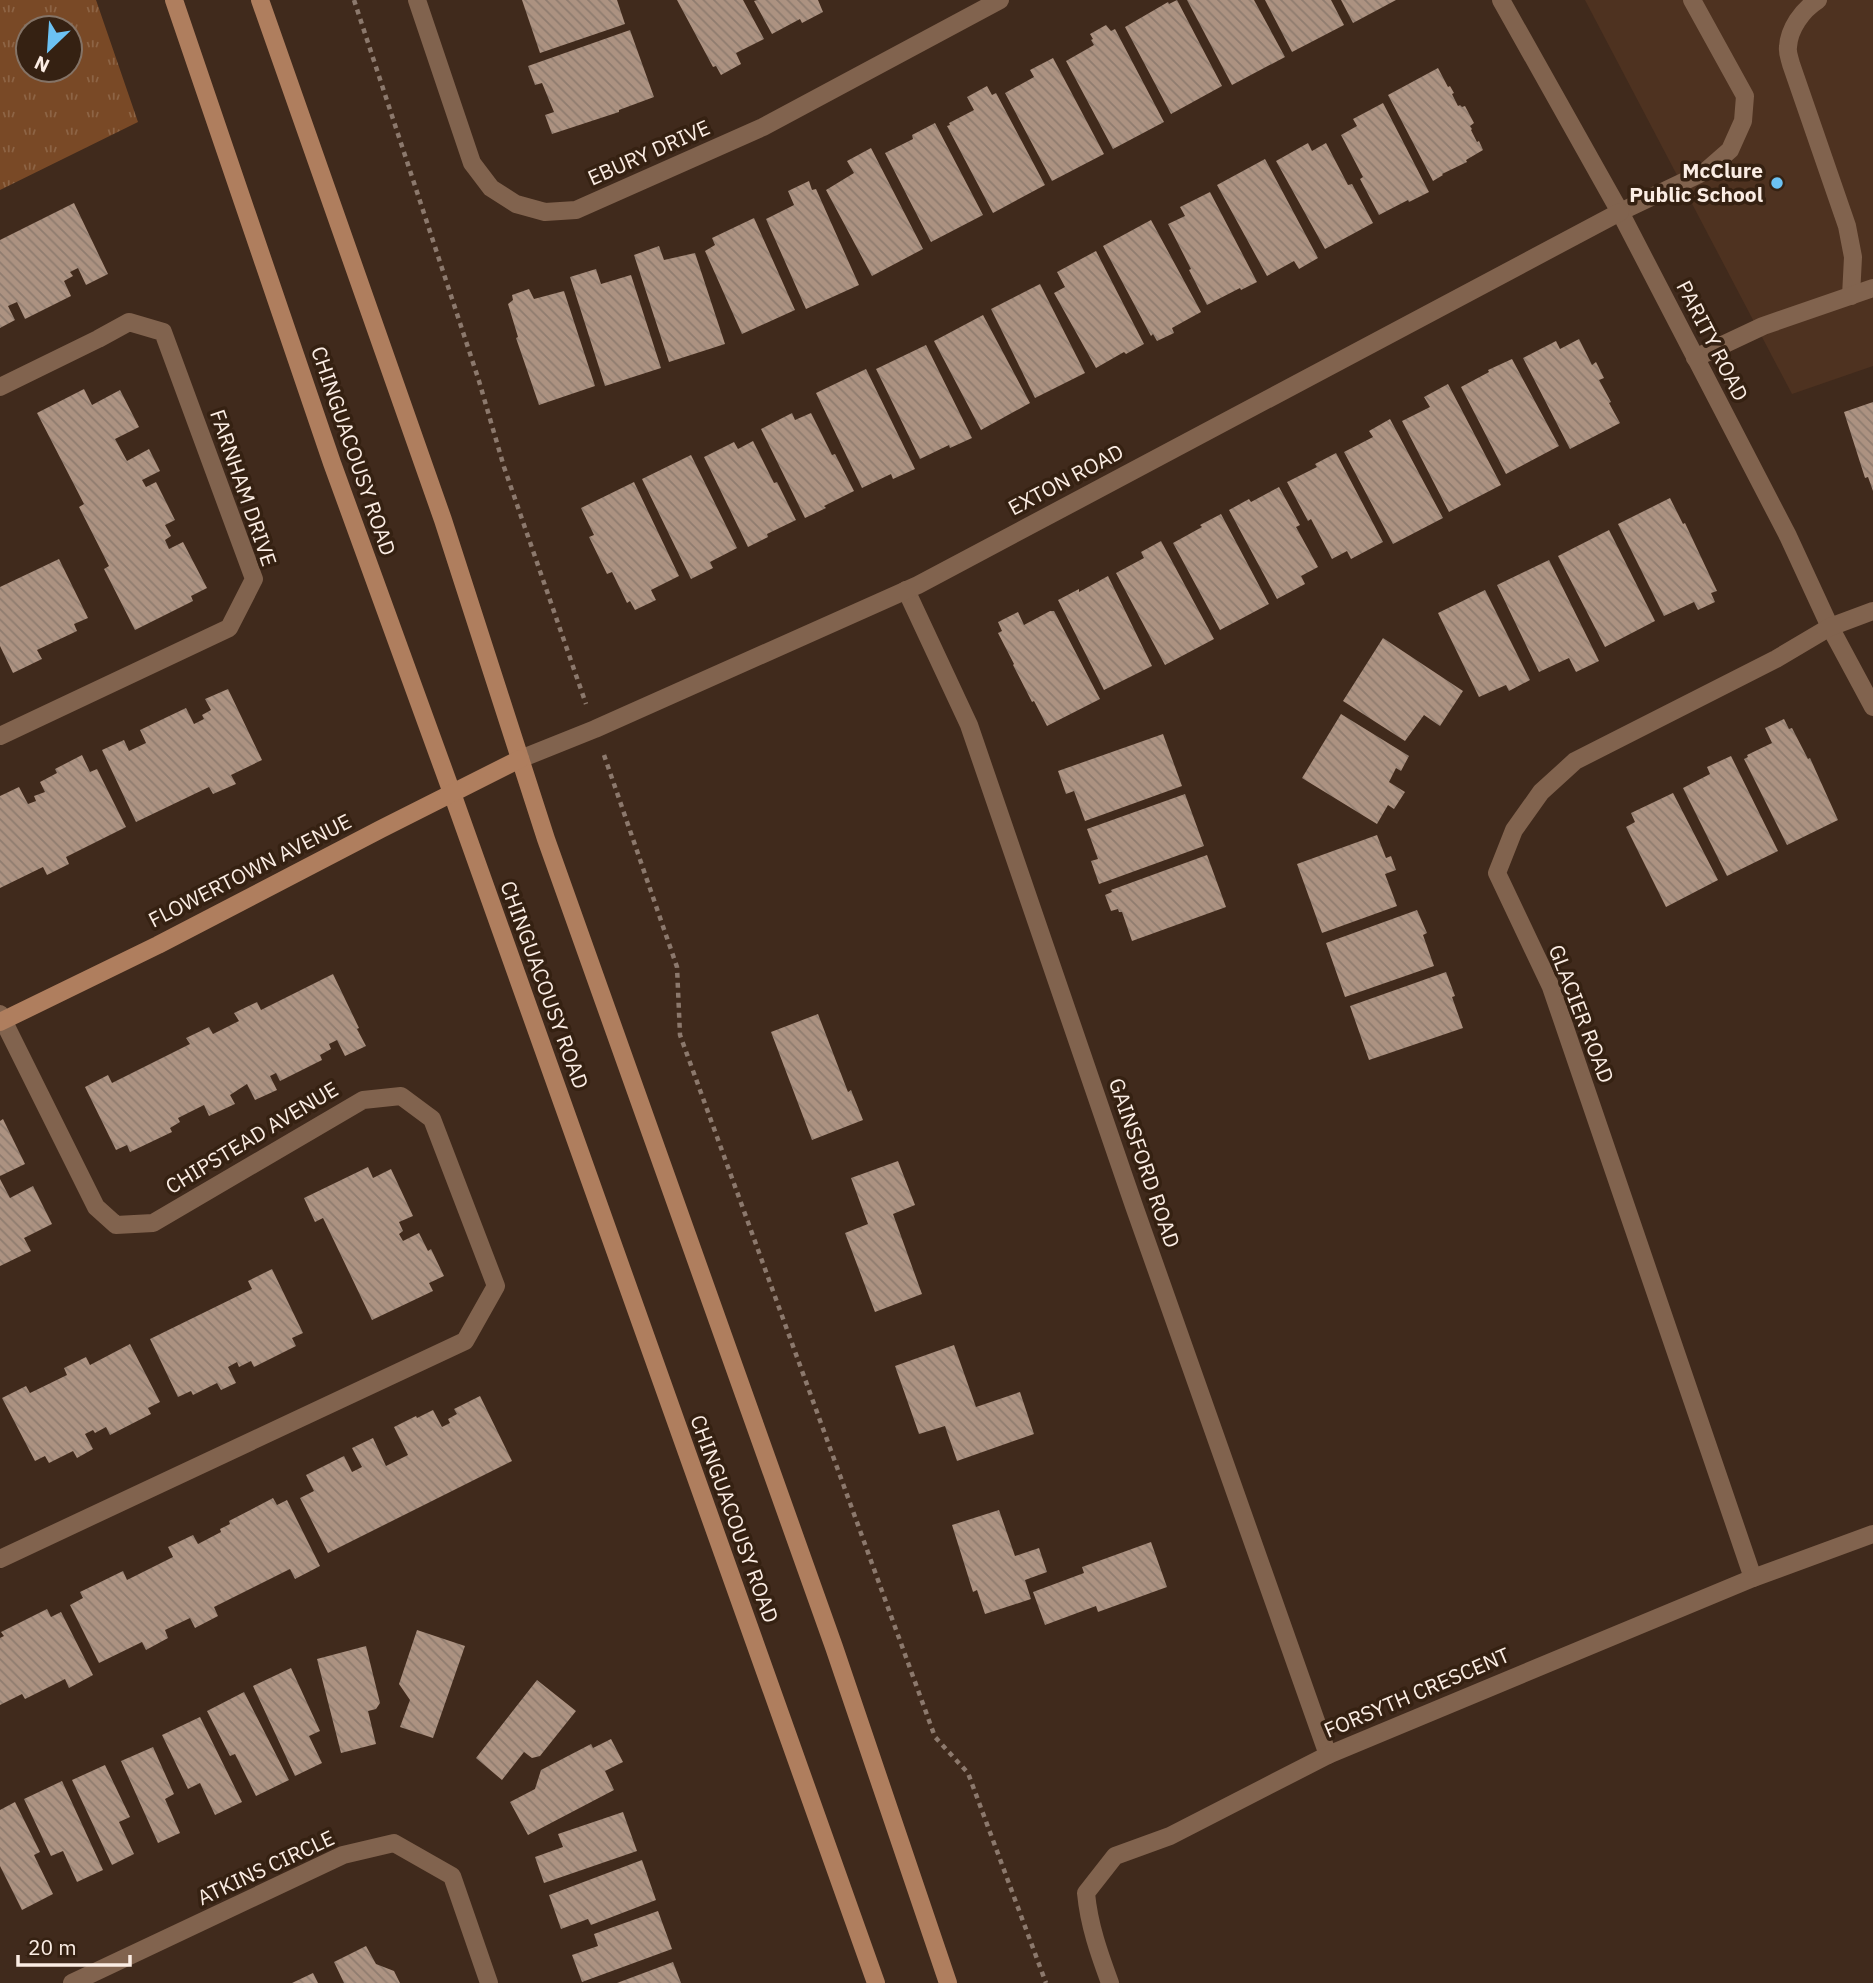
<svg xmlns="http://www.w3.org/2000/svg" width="1873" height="1983" viewBox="0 0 1873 1983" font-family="'IBM Plex Sans',sans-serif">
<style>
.built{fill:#4e3220}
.park{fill:url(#park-tufts);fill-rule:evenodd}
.building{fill:url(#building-back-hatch)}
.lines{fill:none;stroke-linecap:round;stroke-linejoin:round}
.path{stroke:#8c796d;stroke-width:4.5;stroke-dasharray:5 5;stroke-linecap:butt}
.lane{stroke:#81634e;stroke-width:18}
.street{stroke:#81634e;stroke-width:18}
.secondary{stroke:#af7e5e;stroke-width:18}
.poi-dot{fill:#6cc2f3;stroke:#352112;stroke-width:2.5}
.labels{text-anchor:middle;stroke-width:7;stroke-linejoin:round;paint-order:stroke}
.street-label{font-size:21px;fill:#fbede4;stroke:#352112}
.poi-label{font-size:21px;font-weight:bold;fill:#fbede4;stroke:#352112;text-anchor:end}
</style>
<defs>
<pattern id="park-tufts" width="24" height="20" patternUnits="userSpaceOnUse" patternTransform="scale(1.75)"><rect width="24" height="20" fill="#794926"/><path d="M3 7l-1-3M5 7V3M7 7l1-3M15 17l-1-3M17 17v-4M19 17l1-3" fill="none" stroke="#8d6445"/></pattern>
<pattern id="building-back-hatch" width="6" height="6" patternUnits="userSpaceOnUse" patternTransform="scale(1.75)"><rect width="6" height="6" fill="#ac9281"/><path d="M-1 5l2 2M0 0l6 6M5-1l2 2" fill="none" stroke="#8f7c6f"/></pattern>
</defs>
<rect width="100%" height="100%" fill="#402a1c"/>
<polygon class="built" points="1585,0 1873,0 1873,366 1792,394"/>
<path class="park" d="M0 0H96L138 122 0 190ZM28 28H70V70H28Z"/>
<g class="building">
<polygon points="522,0 617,0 625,24 540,53"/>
<polygon points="677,0 743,0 764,39 736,53 741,64 721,75 716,66 713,67"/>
<polygon points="757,0 818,0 823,12 802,23 800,19 772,34 754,1"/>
<polygon points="1177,0 1222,86 1171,114 1125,27 1168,2 1169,4"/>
<polygon points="1187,0 1254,0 1285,57 1232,85"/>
<polygon points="1265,0 1331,0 1344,25 1292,52"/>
<polygon points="1341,0 1396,0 1353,23"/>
<polygon points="1106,25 1111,31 1115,29 1164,122 1113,149 1066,61 1094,45 1091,40 1093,39 1090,34"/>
<polygon points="630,30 654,97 619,110 619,112 552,134 545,115 554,112 542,83 535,85 528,66"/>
<polygon points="1053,58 1104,154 1052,181 1005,93 1034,77 1030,70"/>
<polygon points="1438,68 1448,87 1450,86 1454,93 1452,94 1458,106 1460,105 1462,107 1465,106 1474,123 1470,126 1472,129 1471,130 1477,142 1479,141 1483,150 1466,160 1467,162 1442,174 1443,175 1433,181 1388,95"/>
<polygon points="987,86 992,95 996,93 1045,185 993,213 947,126 950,125 949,123 974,110 967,97"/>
<polygon points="1383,103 1429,192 1409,202 1408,200 1379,215 1360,179 1363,177 1341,135 1357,126 1353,119"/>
<polygon points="935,123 983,215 931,242 885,153 913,139 912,135"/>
<polygon points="1308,143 1312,151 1326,143 1348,185 1352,184 1373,223 1325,249 1276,161"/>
<polygon points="871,148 923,249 872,276 826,190 854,173 847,161"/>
<polygon points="1265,159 1318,258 1299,269 1294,261 1267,276 1217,185"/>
<polygon points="809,181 812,190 816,189 859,285 806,309 766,219 794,205 788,191"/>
<polygon points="1210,192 1257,282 1241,290 1240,288 1207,305 1189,270 1191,269 1168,224 1185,216 1180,207"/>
<polygon points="74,203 108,274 86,285 78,268 70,272 73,276 64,281 71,296 25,319 17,302 8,306 15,320 0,328 0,240"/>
<polygon points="754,218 795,310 742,334 705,251 715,245 712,238"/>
<polygon points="1151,220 1201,312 1172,328 1174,333 1157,341 1153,334 1151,336 1103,246"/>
<polygon points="659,246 664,260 695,253 725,344 669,362 634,255"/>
<polygon points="1096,251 1144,344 1126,354 1124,352 1096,368 1054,293 1065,287 1057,272"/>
<polygon points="596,269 601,284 631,275 661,368 605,386 570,277"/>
<polygon points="1040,284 1085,373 1035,398 991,309"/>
<polygon points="529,289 534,299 564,291 595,386 539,405 516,338 518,337 508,304 513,300 512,295"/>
<polygon points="983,315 1030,403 981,430 934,341"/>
<polygon points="1579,339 1592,365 1596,362 1604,378 1599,380 1611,402 1609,403 1620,423 1570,449 1523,358 1556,341 1560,349"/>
<polygon points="926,345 972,438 950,448 949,445 920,459 876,369"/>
<polygon points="1512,359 1559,446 1506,474 1461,387 1489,372 1488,370"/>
<polygon points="866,369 915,469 893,479 891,474 862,488 816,393"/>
<polygon points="1448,384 1501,485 1449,512 1402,421 1430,407 1424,397"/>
<polygon points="84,389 92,405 120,390 139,427 115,439 127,461 149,449 160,471 142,480 146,487 156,482 175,520 165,525 171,536 165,540 169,549 183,542 207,588 191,596 193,601 135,630 104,569 109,566 79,507 84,504 37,413"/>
<polygon points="1873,402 1873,491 1868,477 1865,478 1844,412"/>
<polygon points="792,413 795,420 811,413 832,455 835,454 854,491 824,506 826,508 805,518 761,429"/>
<polygon points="1390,419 1443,518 1393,544 1344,452 1373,437 1369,431"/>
<polygon points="753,441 774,483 777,482 796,520 767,534 768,537 748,547 704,457 734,442 738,449"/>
<polygon points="1336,453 1383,542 1351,559 1347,551 1332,559 1311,519 1308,521 1287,482 1317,467 1315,464"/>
<polygon points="691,455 737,548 710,562 713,568 691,579 642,479"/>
<polygon points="634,482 679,576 651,590 656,600 635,610 630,601 627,603 612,572 607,574 589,537 594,535 581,508"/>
<polygon points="1279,487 1300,525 1296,527 1318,567 1301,576 1305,584 1277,599 1229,510 1249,499 1251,502"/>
<polygon points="1670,498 1683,524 1685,523 1717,591 1711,593 1715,602 1698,610 1694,602 1664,616 1618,524"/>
<polygon points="1221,514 1269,604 1220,630 1173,543 1202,527 1200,525"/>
<polygon points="1609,530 1655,621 1605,647 1558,556"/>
<polygon points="1161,541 1214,639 1165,665 1116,573 1144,558 1141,552"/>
<polygon points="59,559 88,618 74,624 77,631 37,650 42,659 13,673 0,646 0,587"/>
<polygon points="1549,560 1599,661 1576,672 1569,658 1539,672 1497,585"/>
<polygon points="1108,576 1152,666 1104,690 1058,600 1079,589 1079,592"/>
<polygon points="1485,590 1530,680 1509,691 1506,685 1479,697 1438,613"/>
<polygon points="1050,611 1054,611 1100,699 1047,726 1034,701 1032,702 1013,665 1014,664 998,633 1002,631 998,622 1018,612 1024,625"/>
<polygon points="1383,638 1463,691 1440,726 1424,715 1405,741 1343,701"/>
<polygon points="228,689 262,760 231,775 236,784 213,794 209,787 136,822 102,750 124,740 129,751 146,743 140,730 186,708 194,724 204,719 202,715 211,710 205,699"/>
<polygon points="1341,714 1409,756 1401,771 1396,768 1389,782 1405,792 1394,809 1388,805 1377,824 1302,778"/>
<polygon points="1784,719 1789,729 1792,728 1808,759 1810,758 1838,820 1787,845 1744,759 1748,757 1747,755 1772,743 1765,728"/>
<polygon points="1163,734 1182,786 1085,821 1074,791 1066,794 1058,771"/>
<polygon points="82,755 90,772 97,769 126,827 66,857 69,864 47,875 43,867 0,888 0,796 19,787 28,804 36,801 34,796 45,792 40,782 57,773 55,769"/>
<polygon points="1731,756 1778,851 1727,876 1683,788 1710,774 1707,767"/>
<polygon points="1673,793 1718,880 1666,907 1626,827 1635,822 1631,813"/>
<polygon points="1185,794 1204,846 1099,884 1091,861 1098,859 1087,829"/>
<polygon points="1377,835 1386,858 1391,856 1396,870 1385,874 1397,906 1322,933 1297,864"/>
<polygon points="1207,855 1226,907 1132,941 1122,912 1119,912 1118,909 1111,911 1105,895 1112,892 1111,890"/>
<polygon points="1417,910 1427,933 1423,935 1434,966 1345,997 1326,943"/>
<polygon points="1446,972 1455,996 1452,997 1463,1028 1369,1060 1350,1006"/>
<polygon points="333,974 359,1028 357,1029 366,1046 345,1056 337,1040 329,1044 331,1049 320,1055 322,1060 280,1081 276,1073 270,1076 277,1090 255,1100 247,1084 230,1095 235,1104 209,1116 204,1105 178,1118 180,1122 170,1128 172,1132 130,1152 127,1145 116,1150 85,1087 108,1075 112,1083 190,1044 186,1038 209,1027 213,1034 239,1021 234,1013 257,1002 261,1010"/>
<polygon points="818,1014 848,1092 851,1090 863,1120 812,1140 771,1032"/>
<polygon points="3,1119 25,1164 0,1176 0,1121"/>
<polygon points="898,1161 915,1205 893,1214 922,1294 875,1312 845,1233 868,1224 851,1178"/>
<polygon points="368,1167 373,1178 391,1169 413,1216 399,1222 403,1231 399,1234 403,1241 419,1233 428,1251 431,1249 444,1276 429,1283 433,1291 372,1320 323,1218 315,1222 304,1198"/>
<polygon points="0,1179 10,1198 33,1186 52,1224 24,1238 31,1251 0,1266"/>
<polygon points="272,1269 303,1333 292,1338 296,1346 254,1367 251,1361 239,1367 237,1362 228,1367 236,1383 221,1390 217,1383 193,1395 191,1391 178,1397 150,1339 252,1289 248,1281"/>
<polygon points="130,1344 160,1402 148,1408 151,1414 110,1435 106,1427 95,1433 93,1430 85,1434 93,1449 77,1458 73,1451 49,1463 45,1456 35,1461 2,1398 26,1386 30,1393 67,1375 64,1368 86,1357 90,1365"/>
<polygon points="954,1345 976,1407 1020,1392 1034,1434 957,1461 945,1426 919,1434 895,1366"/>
<polygon points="480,1396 512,1461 328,1553 300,1498 314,1491 306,1475 344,1456 352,1472 362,1467 352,1448 373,1438 386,1466 408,1455 394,1427 416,1416 417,1418 433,1410 442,1427 450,1423 448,1419 457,1414 454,1409"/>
<polygon points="273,1498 277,1505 287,1500 320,1566 295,1579 290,1569 214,1607 218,1616 195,1628 190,1618 165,1630 168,1638 146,1650 142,1642 99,1663 70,1605 83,1598 80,1592 123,1571 127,1580 173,1557 168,1547 193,1535 198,1544 221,1532 220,1529 230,1524 229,1521"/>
<polygon points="999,1510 1015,1556 1039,1548 1047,1572 1025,1580 1031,1599 985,1614 977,1590 973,1592 952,1525"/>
<polygon points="1151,1542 1167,1587 1098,1612 1096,1606 1045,1625 1033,1592 1084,1573 1082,1567"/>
<polygon points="47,1609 51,1617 61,1612 93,1675 69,1688 65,1679 25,1699 22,1694 0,1705 0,1638 4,1636 1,1632"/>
<polygon points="417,1630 465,1646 433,1738 400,1727 410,1700 399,1684"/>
<polygon points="366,1646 380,1703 376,1709 368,1711 376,1744 341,1753 317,1659"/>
<polygon points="291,1668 320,1731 309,1736 322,1763 295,1776 253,1686"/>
<polygon points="537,1680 576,1711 540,1756 532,1758 524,1752 502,1780 476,1758"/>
<polygon points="244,1692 289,1780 256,1796 235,1754 230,1756 207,1711"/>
<polygon points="200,1717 242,1802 215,1815 200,1783 188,1789 162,1735"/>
<polygon points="611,1739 623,1762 605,1771 614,1790 528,1835 510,1802 535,1789 541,1770 591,1744 593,1748"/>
<polygon points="153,1747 174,1794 165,1799 180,1833 158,1843 121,1761"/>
<polygon points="105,1765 130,1817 119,1822 134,1854 112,1865 72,1780"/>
<polygon points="62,1781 103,1870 77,1882 63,1851 51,1856 24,1799"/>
<polygon points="15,1802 40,1852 34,1855 53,1894 22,1910 0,1866 0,1810"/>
<polygon points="623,1812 637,1851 544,1883 535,1857 563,1847 558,1834"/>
<polygon points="642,1860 656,1900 591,1925 588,1919 561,1929 549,1895"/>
<polygon points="658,1911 672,1949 582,1982 572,1955 598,1946 594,1934"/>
<polygon points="366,1946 376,1964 394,1971 400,1983 344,1983 334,1962"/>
<polygon points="673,1962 681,1983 617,1983"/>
<polygon points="313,1973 318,1983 292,1983"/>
</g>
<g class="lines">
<g class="path">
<polyline points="354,0 479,381 504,467 586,704"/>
<polyline points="604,755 677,967 680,1035 935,1737 968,1773 1046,1983"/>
</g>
<g class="lane">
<path d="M1818 0C1802 10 1789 29 1788 47 1787 53 1790 59 1791 64L1847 226 1853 257 1851 296"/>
<polyline points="1620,212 1706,171 1730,150 1743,121 1745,96 1692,0"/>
<polyline points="1695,358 1763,326 1873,288"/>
</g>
<g class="street">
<polyline points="417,0 472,163 491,188 516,204 545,212 576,210 763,127 1000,0"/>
<polyline points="1501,0 1620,212 1788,536 1830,627 1873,707"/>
<polyline points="0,387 98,339 129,322 163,332 254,579 229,628 0,736"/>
<polyline points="906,590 969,725 1134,1206 1328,1755"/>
<polyline points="520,759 595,729 918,585 1620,212"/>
<polyline points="0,1014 96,1207 116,1225 153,1223 363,1100 401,1096 432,1119 496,1286 465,1341 0,1559"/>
<polyline points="1753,1578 1551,987 1497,873 1514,830 1541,792 1575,761 1776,659 1830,627 1873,611"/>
<polyline points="72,1983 343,1855 394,1843 452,1876 489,1983"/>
<path d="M1110 1983C1099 1953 1089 1925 1086 1893L1115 1856 1170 1836 1328 1755 1753 1578 1873 1534"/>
</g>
<g class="secondary">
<polyline points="174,0 332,463 452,793 876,1983"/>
<polyline points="260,0 443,520 546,839 834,1647 948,1983"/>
<polyline points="0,1022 158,945 381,829 520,759"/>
</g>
</g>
<circle class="poi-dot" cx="1777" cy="183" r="7"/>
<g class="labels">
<g class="street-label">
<text transform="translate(649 153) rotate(-24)" y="7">EBURY DRIVE</text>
<text transform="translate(1712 341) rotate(63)" y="7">PARITY ROAD</text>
<text transform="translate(353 451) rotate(71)" y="7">CHINGUACOUSY ROAD</text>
<text transform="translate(1066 480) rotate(-28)" y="7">EXTON ROAD</text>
<text transform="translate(243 488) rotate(71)" y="7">FARNHAM DRIVE</text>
<text transform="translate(250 871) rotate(-27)" y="7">FLOWERTOWN AVENUE</text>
<text transform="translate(544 985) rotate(70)" y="7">CHINGUACOUSY ROAD</text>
<text transform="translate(1581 1014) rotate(69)" y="7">GLACIER ROAD</text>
<text transform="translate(252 1138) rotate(-31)" y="7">CHIPSTEAD AVENUE</text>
<text transform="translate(1144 1163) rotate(71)" y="7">GAINSFORD ROAD</text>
<text transform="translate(734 1519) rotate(70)" y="7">CHINGUACOUSY ROAD</text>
<text transform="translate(1417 1693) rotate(-23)" y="7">FORSYTH CRESCENT</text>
<text transform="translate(266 1868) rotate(-25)" y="7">ATKINS CIRCLE</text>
</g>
<g class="poi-label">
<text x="1763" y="178">McClure<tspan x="1763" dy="24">Public School</tspan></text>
</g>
</g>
<g transform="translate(49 49) rotate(205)"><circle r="33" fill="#352112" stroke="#847366" stroke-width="2"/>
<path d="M0-5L12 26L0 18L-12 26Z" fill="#6cc2f3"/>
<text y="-10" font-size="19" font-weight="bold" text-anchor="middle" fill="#fbede4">N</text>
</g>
<path d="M18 1955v10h112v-10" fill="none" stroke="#fbede4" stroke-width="3.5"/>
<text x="28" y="1955" font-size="21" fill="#fbede4" stroke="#352112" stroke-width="5" paint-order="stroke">20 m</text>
</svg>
